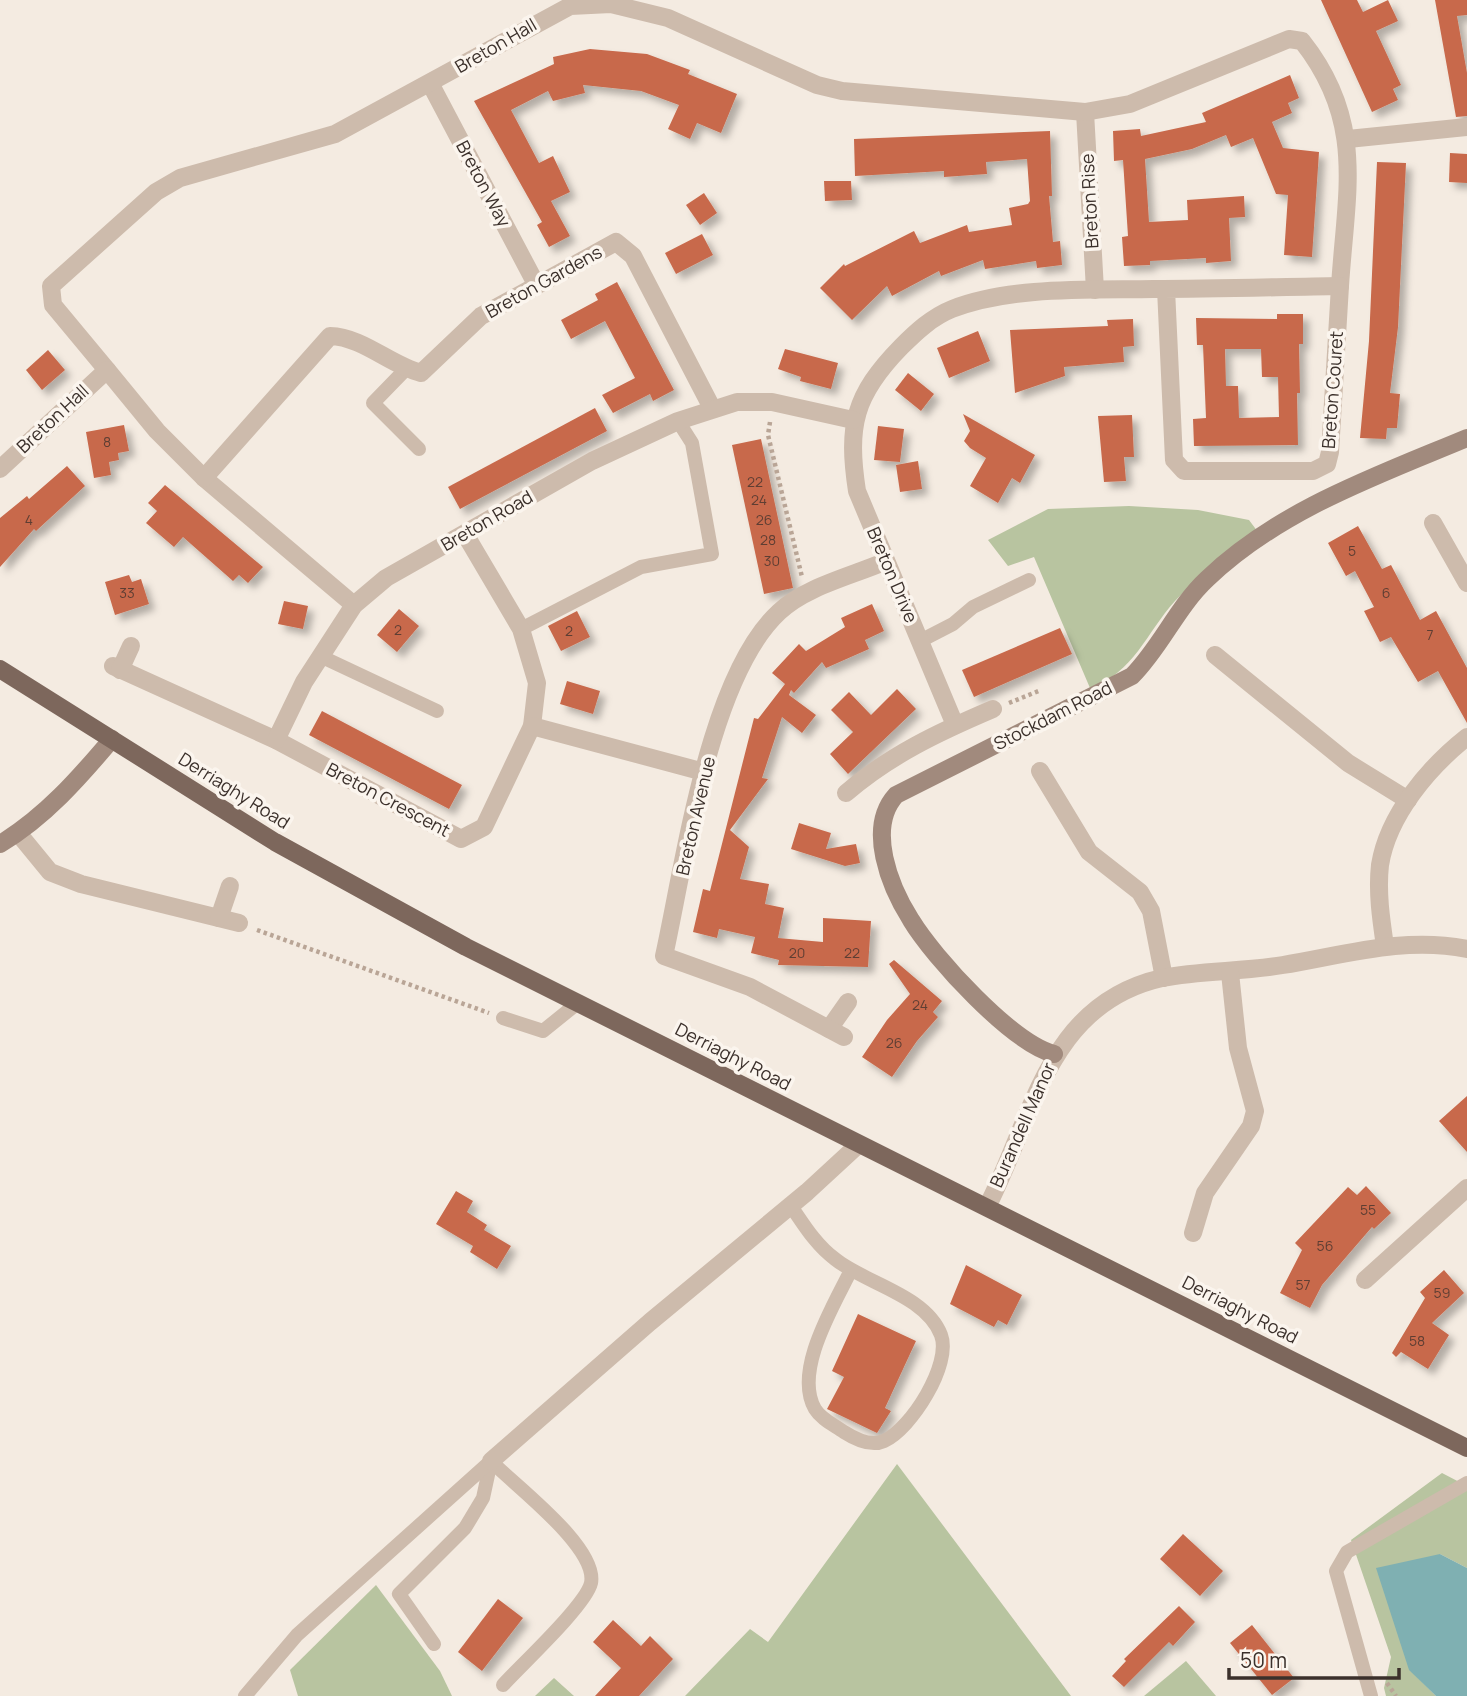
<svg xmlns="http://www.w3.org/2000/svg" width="1467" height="1696" viewBox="0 0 1467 1696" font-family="Manrope,sans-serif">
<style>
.green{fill:#b8c4a0}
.water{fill:#7fb0b2}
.building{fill:#c8694b;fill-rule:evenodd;filter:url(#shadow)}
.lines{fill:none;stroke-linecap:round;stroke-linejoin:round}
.path{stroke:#b9a596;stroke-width:4.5;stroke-dasharray:3.5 3.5;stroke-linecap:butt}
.lane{stroke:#cdbbac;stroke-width:14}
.street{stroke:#cdbbac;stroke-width:18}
.secondary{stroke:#a18a7d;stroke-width:18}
.primary{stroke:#7d675c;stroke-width:18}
.labels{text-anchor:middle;stroke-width:7;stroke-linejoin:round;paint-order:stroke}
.number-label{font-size:14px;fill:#5e3e33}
.street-label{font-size:18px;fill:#3b302b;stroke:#fbf5ee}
</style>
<defs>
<filter id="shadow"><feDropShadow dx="6" dy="6" stdDeviation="3.5" flood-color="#0004"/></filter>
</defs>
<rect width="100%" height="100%" fill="#f4ebe1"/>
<g class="green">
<path d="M1129 506 1198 510 1249 520 1258 532C1228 553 1200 574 1175 601 1146 633 1134 673 1090 688L1034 557 1008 566 988 540 1048 509Z"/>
<polygon points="897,1464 1071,1696 685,1696 750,1629 768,1642"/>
<polygon points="1442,1473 1467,1486 1467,1568 1440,1554 1409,1669 1436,1696 1386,1696 1384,1688 1391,1657 1351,1540"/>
<polygon points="376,1585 440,1671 452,1696 298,1696 290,1670"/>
<polygon points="1186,1661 1216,1696 1144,1696"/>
<polygon points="554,1678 574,1696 535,1696"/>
</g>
<polygon class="water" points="1440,1554 1467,1568 1467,1696 1436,1696 1409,1670 1376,1568"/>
<g class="building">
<polygon points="1321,0 1357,0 1363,12 1388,0 1398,21 1376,31 1401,85 1393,89 1398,100 1372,112"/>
<polygon points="1435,0 1467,0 1467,15 1457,16 1467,73 1467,116 1456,117"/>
<polygon points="590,49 647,54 690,70 688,74 737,94 721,133 697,123 690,139 668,129 679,105 641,91 583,85 585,93 553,101 548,91 511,110 539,163 553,156 570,192 551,201 570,236 549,247 537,225 542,222 474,101 554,64 553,57"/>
<polygon points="1290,75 1299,98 1288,103 1292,113 1272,122 1283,148 1319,152 1312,257 1284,255 1288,195 1276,194 1253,138 1231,147 1226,135 1192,149 1145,159 1149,222 1188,220 1187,200 1244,196 1245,217 1229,218 1231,261 1206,263 1206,258 1150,261 1150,265 1124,266 1122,237 1128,236 1123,160 1114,161 1113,131 1140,129 1141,136 1206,122 1202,113"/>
<polygon points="1050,131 1052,196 1049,196 1053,242 1060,241 1062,265 1037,268 1036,261 985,269 983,260 941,276 939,271 892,296 887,286 852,320 820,288 844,264 845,266 914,231 920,243 967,225 969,232 1012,225 1009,208 1028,204 1030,201 1027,159 986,162 987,174 944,177 944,171 855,176 854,139"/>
<polygon points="1450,153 1467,154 1467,183 1449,182"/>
<polygon points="1377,162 1406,163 1398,327 1390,393 1400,394 1397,428 1387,428 1386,439 1360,438 1369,341"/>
<polygon points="824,181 851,181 852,200 825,201"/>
<polygon points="704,193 717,213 700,225 686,205"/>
<polygon points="702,234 713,255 676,274 665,253"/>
<polygon points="617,282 674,390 653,401 650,394 613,413 602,395 635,378 605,321 571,339 561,320 598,300 595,294"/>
<path d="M1277 314H1303V344H1299L1300 393H1297L1298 445 1194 446 1193 419 1206 418 1203 345H1197L1196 318 1277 319ZM1225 349H1261L1262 377H1278L1279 417 1239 418 1238 386H1226Z"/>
<polygon points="1133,319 1134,346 1123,347 1124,362 1064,367 1065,376 1015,393 1010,330 1108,326 1107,320"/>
<polygon points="978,331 990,361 949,378 937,348"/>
<polygon points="785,349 838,363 831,389 800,381 801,377 778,369"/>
<polygon points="48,350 65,370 42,390 26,370"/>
<polygon points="908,373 934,394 921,411 895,390"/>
<polygon points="595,408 607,431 460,509 448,487"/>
<polygon points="963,414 1035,455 1020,483 1012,478 998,503 970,486 986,458 970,448 964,441 970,431"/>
<polygon points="1132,415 1134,457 1124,457 1126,481 1104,482 1098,416"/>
<polygon points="124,425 129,451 118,453 119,460 109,462 111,475 94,478 86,432"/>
<polygon points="878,426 904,429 900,462 874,460"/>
<polygon points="761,439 793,588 764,594 732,445"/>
<polygon points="918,461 922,489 900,492 896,465"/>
<polygon points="67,466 85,486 36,531 34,529 0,567 0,518 27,496 29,499"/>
<polygon points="165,485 263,567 248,583 239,575 233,581 183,537 174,547 146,523 157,511 148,503"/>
<polygon points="1358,526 1382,569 1391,565 1420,620 1436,611 1467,668 1467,723 1438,671 1418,682 1391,637 1380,642 1364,611 1374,607 1355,571 1346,576 1328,543"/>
<polygon points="129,575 132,582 141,579 149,604 115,615 105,582"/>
<polygon points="284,601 308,606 303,629 278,624"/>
<polygon points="872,604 884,631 865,640 869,649 826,668 822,662 794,693 791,690 789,695 816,715 802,733 782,717 762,778 768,779 730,830 749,847 740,879 769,884 765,904 784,908 778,938 823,942 823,918 871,921 868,967 778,965 779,960 751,953 755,937 719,929 717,938 693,932 703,889 710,891 754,718 758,719 785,684 772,673 799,644 806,651 845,627 841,618"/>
<polygon points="399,609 419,626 397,652 377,635"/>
<polygon points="577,611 590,637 561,651 548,626"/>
<polygon points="1060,628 1072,654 974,697 962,670"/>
<polygon points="567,681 600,691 593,714 560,704"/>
<polygon points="897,689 916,709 848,774 830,754 853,732 831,710 849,692 871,715"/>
<polygon points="322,711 462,785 449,809 309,735"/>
<polygon points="799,823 831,833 826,849 856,844 860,863 845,866 791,849"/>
<polygon points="894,960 942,1001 933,1012 938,1017 917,1041 892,1077 862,1057 887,1020 910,994 889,964"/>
<polygon points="1467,1096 1467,1152 1439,1121"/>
<polygon points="1366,1186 1391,1213 1374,1229 1372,1227 1322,1285 1310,1308 1280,1293 1302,1250 1295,1243 1348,1187 1357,1195"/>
<polygon points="456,1191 473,1201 467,1212 487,1225 484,1230 511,1246 497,1269 470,1252 473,1246 436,1224"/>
<polygon points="966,1265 1022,1295 1007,1325 998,1320 994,1327 950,1304"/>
<polygon points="1444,1270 1464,1293 1432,1323 1449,1335 1428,1369 1401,1352 1396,1357 1392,1353 1425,1298 1420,1292"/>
<polygon points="858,1314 916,1341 885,1408 891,1411 877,1433 827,1409 844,1377 832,1371"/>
<polygon points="1183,1534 1223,1571 1200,1596 1160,1559"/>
<polygon points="498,1599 523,1618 482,1671 458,1652"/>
<polygon points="1179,1606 1195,1622 1173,1646 1169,1642 1124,1687 1112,1676 1126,1661 1124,1659"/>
<polygon points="613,1620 641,1646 650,1636 673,1659 639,1696 595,1696 621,1668 593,1642"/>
<polygon points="1252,1625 1294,1678 1272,1695 1230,1643"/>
</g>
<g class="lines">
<g class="path">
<polyline points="770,422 768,435 802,577"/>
<polyline points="1009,703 1041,690"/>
<polyline points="257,930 489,1013"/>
<polyline points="1387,1683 1396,1696"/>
</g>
<g class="lane">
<polyline points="406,369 373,403 419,449"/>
<polyline points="521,629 641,567 712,554 692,443 678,421"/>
<polyline points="920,641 953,624 973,607 1029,580"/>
<polyline points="320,656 437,711"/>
<polyline points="503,1018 543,1031 579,1002"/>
<path d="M791 1206C804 1225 816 1245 835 1259 864 1283 926 1295 941 1335 952 1364 911 1429 884 1441 871 1447 855 1439 844 1432 834 1425 821 1419 815 1409 793 1371 834 1305 851 1270"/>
<path d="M491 1461C514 1485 598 1547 591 1583 586 1605 521 1665 503 1685"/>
<polyline points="434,1644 399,1594 465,1528 483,1498 491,1461"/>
<polyline points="245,1696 297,1635 491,1461"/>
<polyline points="1371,1696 1336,1571 1347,1552 1467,1483"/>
</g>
<g class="street">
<polyline points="431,85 536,284"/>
<polyline points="1085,112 1095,290"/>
<polyline points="1348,139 1467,127"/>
<path d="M107 370 53 305 51 286 156 192 180 178 335 134 570 6 611 4 668 18 817 85 842 91 1085 112 1130 104 1289 39 1302 41C1366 122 1346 191 1340 286"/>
<polyline points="0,469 107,370 157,431 204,478 354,605"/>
<path d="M204 478 330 336C363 337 390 365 421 373L481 316 616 242 633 256 712 408"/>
<polyline points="1433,523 1467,583"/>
<polyline points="1215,655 1348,763 1408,800"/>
<polyline points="113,666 276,740 461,839 484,827 532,726 537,683 521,629 465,534"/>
<polyline points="120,670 131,646"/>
<path d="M955 725 857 491C847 426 854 395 901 347 916 332 932 317 952 309 1010 286 1091 290 1153 289 1215 289 1277 287 1340 286L1330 452 1327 464 1313 471H1184L1174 460 1166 289"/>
<polyline points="532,726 704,772"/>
<polyline points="276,740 304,682 354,605 386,578 592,461 678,421 737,402 772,402 853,420"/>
<polyline points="1040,771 1089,852 1140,892 1151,911 1164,978"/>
<path d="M846 793C890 755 939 732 993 709"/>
<polyline points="18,833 50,872 81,884 239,923"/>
<polyline points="219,918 230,886"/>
<path d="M1385 946C1381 919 1377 892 1380 865 1388 815 1429 767 1467 737"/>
<polyline points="829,1029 848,1002"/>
<path d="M844 1037 750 987 664 956C685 861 709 677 779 612 805 587 851 576 884 562"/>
<path d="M987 1207C1034 1116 1047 1004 1162 978 1201 970 1244 972 1283 965 1344 955 1405 936 1467 949"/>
<polyline points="1193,1233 1205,1193 1251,1126 1255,1111 1238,1048 1230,973"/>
<polyline points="1365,1280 1467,1188"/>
<polyline points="491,1461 650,1322 807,1192 858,1145"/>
</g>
<g class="secondary">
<path d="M0 844C45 817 79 778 112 739"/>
<path d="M1054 1054C1012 1043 934 958 911 920 890 887 866 828 896 795L1132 676C1161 647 1177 607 1207 579 1279 510 1376 476 1467 438"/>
</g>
<polyline class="primary" points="0,669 275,842 466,947 1467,1448"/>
</g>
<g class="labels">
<g class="number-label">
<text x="107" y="447">8</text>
<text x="755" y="487">22</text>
<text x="759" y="505">24</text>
<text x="29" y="525">4</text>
<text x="764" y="525">26</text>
<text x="768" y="545">28</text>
<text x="1352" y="556">5</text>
<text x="772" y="566">30</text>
<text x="127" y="598">33</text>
<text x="1386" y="598">6</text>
<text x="398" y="635">2</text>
<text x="569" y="636">2</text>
<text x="1430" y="640">7</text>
<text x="797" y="958">20</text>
<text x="852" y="958">22</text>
<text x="920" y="1010">24</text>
<text x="894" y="1048">26</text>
<text x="1368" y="1215">55</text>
<text x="1325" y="1251">56</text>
<text x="1303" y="1290">57</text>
<text x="1442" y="1298">59</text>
<text x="1417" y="1346">58</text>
</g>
<g class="street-label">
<text transform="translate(496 46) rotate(-30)" y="6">Breton Hall</text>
<text transform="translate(483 184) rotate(62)" y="6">Breton Way</text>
<text transform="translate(1090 201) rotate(-93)" y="6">Breton Rise</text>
<text transform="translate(544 282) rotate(-29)" y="6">Breton Gardens</text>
<text transform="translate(1333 390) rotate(-86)" y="6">Breton Couret</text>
<text transform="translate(53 419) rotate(-43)" y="6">Breton Hall</text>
<text transform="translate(487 521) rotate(-30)" y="6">Breton Road</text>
<text transform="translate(892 575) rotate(67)" y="6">Breton Drive</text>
<text transform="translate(1053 716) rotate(-27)" y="6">Stockdam Road</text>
<text transform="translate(234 791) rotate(32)" y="6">Derriaghy Road</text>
<text transform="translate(388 800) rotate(28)" y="6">Breton Crescent</text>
<text transform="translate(696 816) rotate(-77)" y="6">Breton Avenue</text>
<text transform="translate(733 1057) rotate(27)" y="6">Derriaghy Road</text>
<text transform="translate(1023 1125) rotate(-66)" y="6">Burandell Manor</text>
<text transform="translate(1240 1310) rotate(27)" y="6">Derriaghy Road</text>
</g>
</g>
<path d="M1229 1668v10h170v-10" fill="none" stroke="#3b302b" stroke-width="3.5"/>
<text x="1240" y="1668" font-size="21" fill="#3b302b" stroke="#fbf5ee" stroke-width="5" paint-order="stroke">50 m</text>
</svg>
